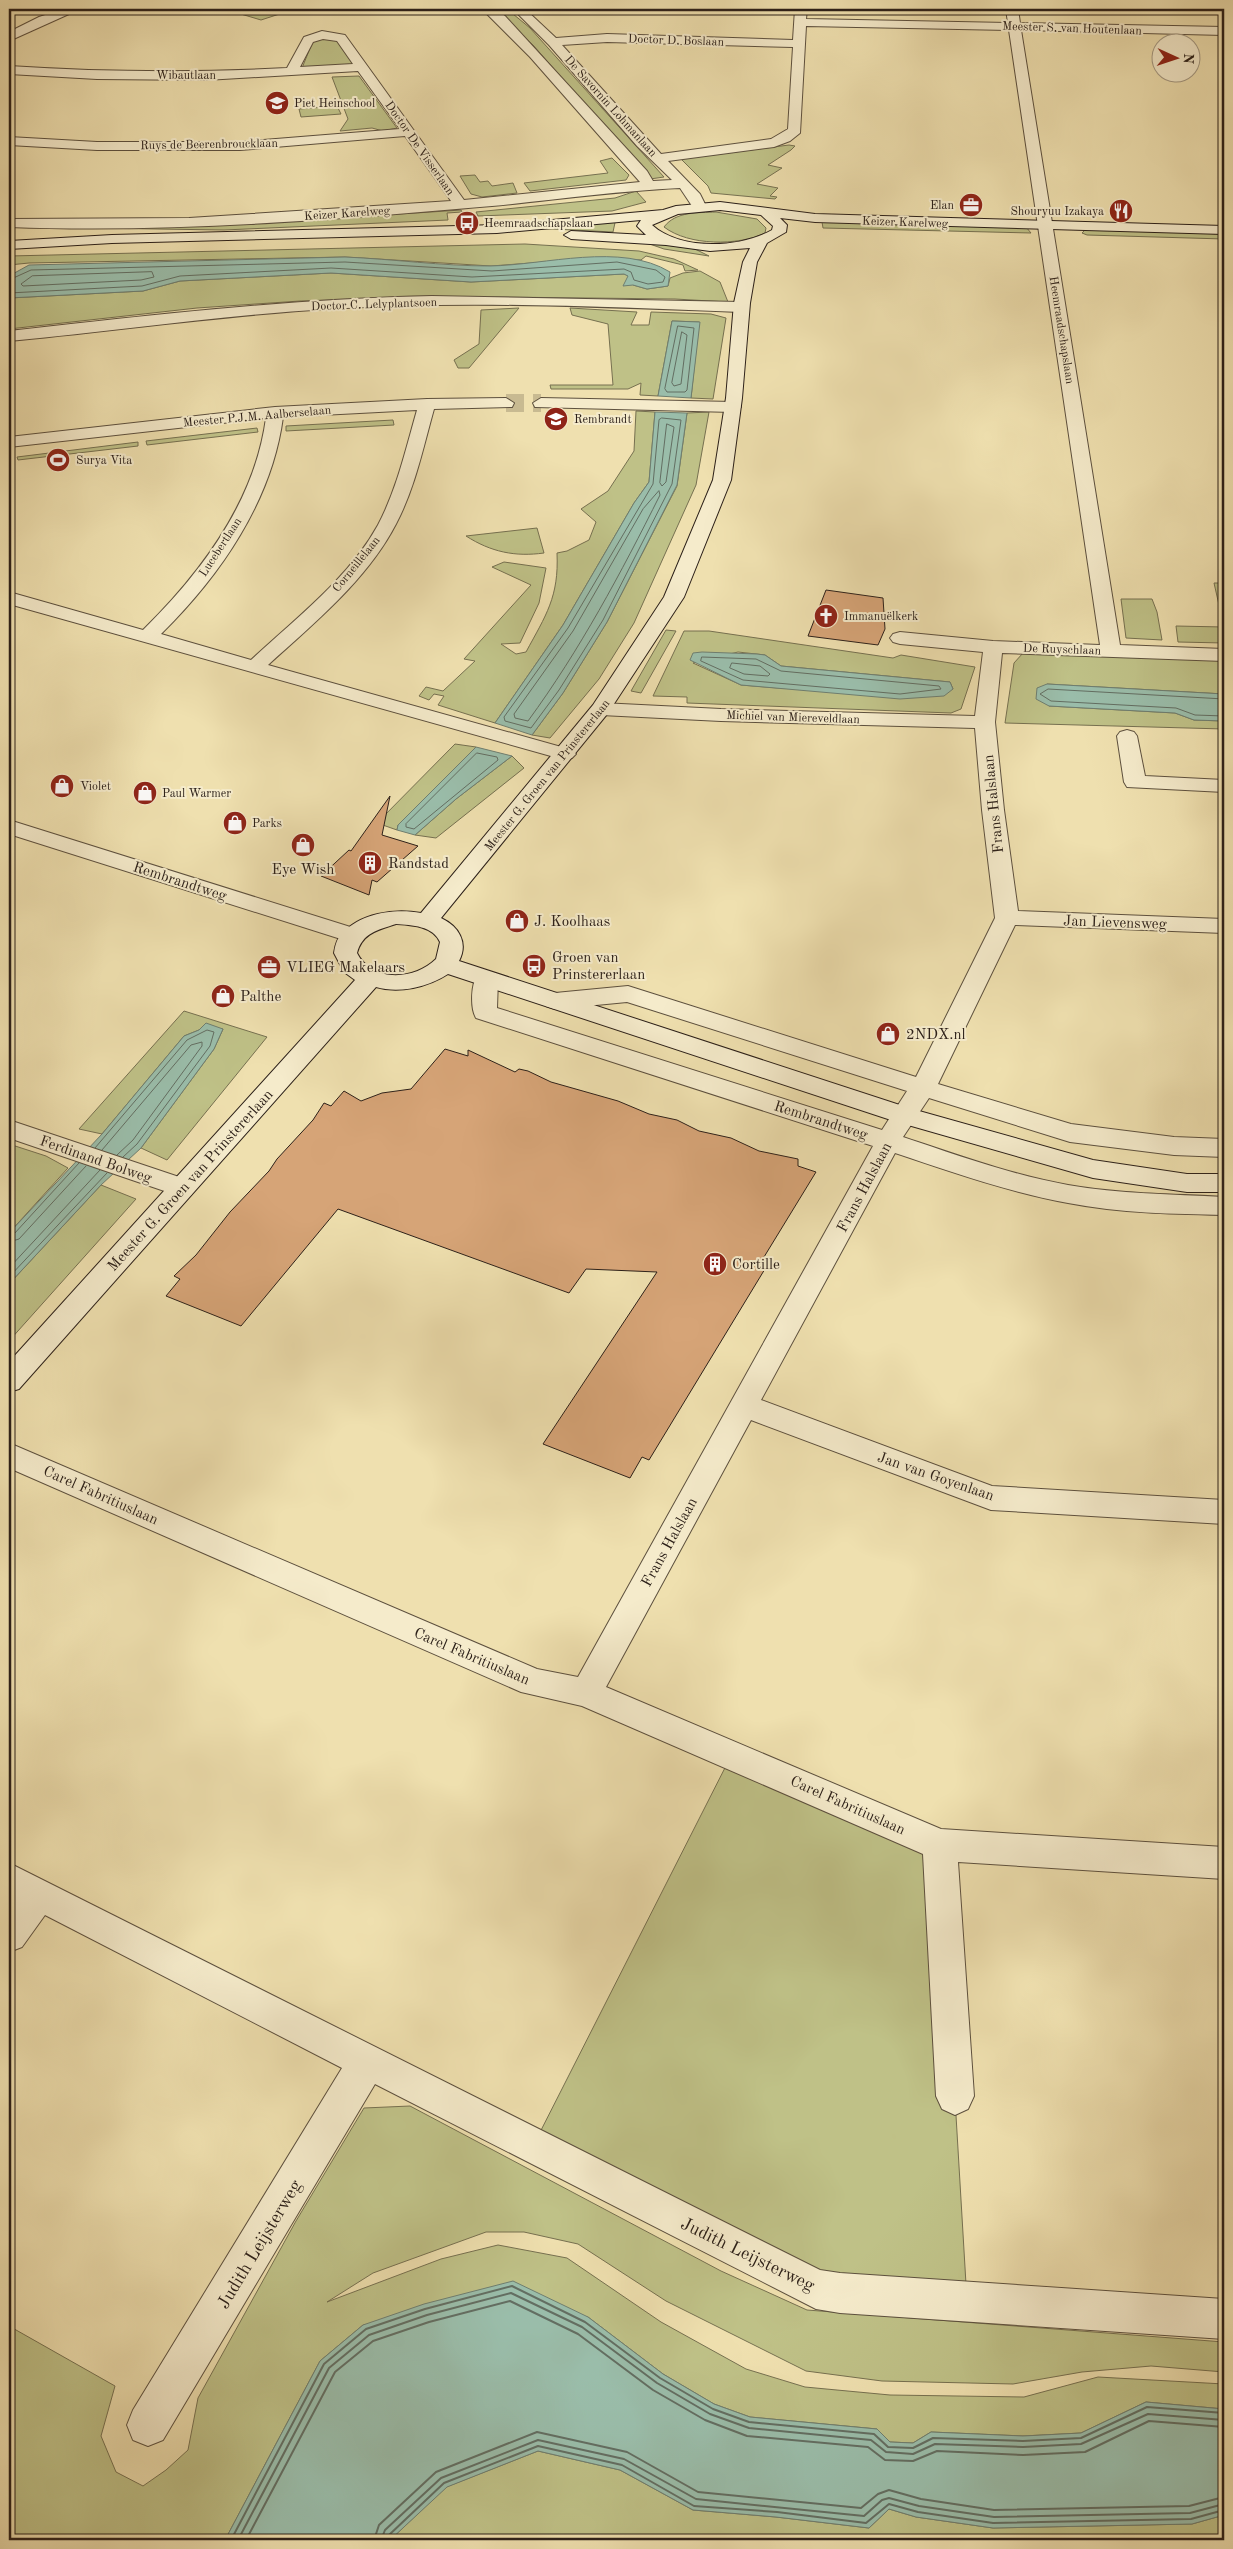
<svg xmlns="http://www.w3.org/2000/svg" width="1233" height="2549" viewBox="0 0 1233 2549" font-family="'Old Standard TT',serif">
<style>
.green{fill:#bfc187;stroke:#767050;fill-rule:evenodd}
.water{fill:#9abdaa;stroke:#6e7e70}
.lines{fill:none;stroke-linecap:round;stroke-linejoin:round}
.shore-far1{stroke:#636e62;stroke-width:1}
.shore{stroke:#636e62;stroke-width:2}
.building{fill:#d6a477;stroke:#2c2019}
.street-tunnel{stroke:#c8ba91;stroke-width:18;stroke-dasharray:18 9;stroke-linecap:butt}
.street-casing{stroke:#5d503e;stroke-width:2}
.secondary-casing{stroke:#2c2019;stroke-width:2}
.street{fill:#f5ebcb;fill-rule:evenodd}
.secondary{fill:#f5ebcb;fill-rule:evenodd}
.labels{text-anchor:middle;stroke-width:4;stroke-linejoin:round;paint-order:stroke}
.far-street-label{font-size:12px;fill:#2c2019;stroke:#f5ebcb}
.far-poi-label{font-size:12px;fill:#2c2019;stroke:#f5ebcb;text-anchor:start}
.street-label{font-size:15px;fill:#2c2019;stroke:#f5ebcb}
.poi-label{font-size:15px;fill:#2c2019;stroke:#f5ebcb;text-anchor:start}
.near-street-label{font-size:18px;fill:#2c2019;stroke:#f5ebcb}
</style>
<rect width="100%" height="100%" fill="#efe0af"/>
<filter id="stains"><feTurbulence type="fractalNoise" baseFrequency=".004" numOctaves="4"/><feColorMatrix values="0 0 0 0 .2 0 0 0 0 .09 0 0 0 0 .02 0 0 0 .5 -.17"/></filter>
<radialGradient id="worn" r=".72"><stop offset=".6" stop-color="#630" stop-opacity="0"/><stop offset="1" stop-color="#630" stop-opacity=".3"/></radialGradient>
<g class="green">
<polygon points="224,9 295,9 261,20"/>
<polygon points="492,9 507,9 530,28 664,177 650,179 533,45"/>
<polygon points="320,38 338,41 355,65 302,68 313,41"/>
<polygon points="359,76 397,128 383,131 372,128 340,131 348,119 332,77"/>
<polygon points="337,106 341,114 301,117 299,109"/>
<polygon points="789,145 795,146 791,150 768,165 782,168 757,184 778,188 770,196 777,197 775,199 711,193 708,186 681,159"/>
<polygon points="612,158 629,175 626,180 530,191 524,183 608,173 600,161"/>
<polygon points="475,175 480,182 488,181 492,186 513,183 517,193 482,197 471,194 460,176"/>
<polygon points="636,191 646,202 612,211 478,216 476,212 615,198"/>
<polygon points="461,210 462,212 447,213 448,220 224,230 90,228 250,224"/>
<path d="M716 212 757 219 766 228 765 233C738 246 689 246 664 227 676 211 698 213 716 212Z"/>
<polygon points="616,218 613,232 532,228"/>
<polygon points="822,222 1026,227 1031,233 823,228"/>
<polygon points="1086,229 1224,234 1224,239 1087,235 1082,233"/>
<polygon points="644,242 695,249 709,256 664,249"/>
<polygon points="525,244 639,251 674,259 698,270 685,271 683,265 646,256 641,260 598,258 491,266 345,257 29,263 9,265 9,256"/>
<polygon points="700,271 720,282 728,302 675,299 500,297 300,301 197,308 9,329 9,298 143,291 180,281 331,273 471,282 624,274 629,276 633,285 647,289 668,286 670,278 683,273"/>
<polygon points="519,308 469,368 458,368 454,360 479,344 481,310"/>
<polygon points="570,308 637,312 631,325 649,325 651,312 711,314 726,318 713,399 691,398 699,322 672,321 658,396 640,395 641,383 628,389 551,389 550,385 613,385 608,324 572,315"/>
<path d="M636 411 655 412 649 482 634 503 563 625 495 723 438 705 444 696 434 694 429 700 419 696 426 687 443 691 475 661 464 659 531 585 492 567 504 562 546 568 539 603 520 643 501 644 516 654 526 652C546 615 559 597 557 553L567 551 589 540 596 522 581 509 608 491 634 451Z"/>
<polygon points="709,412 696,485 634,623 599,679 550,738 532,735 563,693 607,622 677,486 687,413"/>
<polygon points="393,420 394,425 286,431 286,426"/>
<polygon points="257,428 258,432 147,445 146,441"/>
<polygon points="138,442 138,446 18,460 17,457"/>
<path d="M537 528 544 553C515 557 491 552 466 536Z"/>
<polygon points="1214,583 1224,583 1224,643 1178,642 1176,626 1224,627"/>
<polygon points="1121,599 1152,599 1157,612 1162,640 1126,638"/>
<polygon points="666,630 676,631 641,693 631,691"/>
<path d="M684 631H709L893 658 901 655 975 667 961 709 951 713 687 703V697L653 696ZM738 652 765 655 781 666 950 682 953 689 778 688 741 685 693 663Z"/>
<polygon points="1023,653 1224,659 1224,694 1047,684 1049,706 1175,713 1194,720 1224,721 1224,729 1005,723 1014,663"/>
<polygon points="455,744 476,747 398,825 397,830 377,823"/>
<polygon points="512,756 524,768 436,838 415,835 456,799"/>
<polygon points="184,1011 267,1037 167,1160 141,1148 214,1049 223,1029 199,1030 184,1036 102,1134 79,1129"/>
<polygon points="9,1144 46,1156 68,1168 9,1233"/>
<polygon points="101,1185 136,1199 9,1341 9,1284"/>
<polygon points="732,1754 940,1845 967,2301 840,2293 533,2146"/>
<polygon points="410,2106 721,2271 807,2310 1224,2342 1224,2372 1151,2366 1082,2372 1013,2384 882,2381 806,2371 666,2301 578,2244 524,2232 486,2232 373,2273 327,2302 441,2259 498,2245 567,2258 661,2322 746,2369 805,2387 890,2395 1024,2397 1098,2377 1224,2384 1224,2409 1146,2402 1081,2433 1023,2436 931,2432 913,2443 890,2442 877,2429 750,2417 714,2404 663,2374 588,2317 363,2325 320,2361 225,2540 9,2540 9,2326 115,2386 101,2436 116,2472 143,2486 166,2470 188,2450 198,2398 296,2221 364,2108"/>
<polygon points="538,2451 620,2470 693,2510 776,2517 869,2528 889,2509 916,2517 993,2528 1192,2524 1224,2515 1224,2540 390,2540 446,2487"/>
</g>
<g class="water">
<path d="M345 257C393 259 442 266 490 266 546 265 621 242 670 272L668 286 647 289 633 285 623 286 628 276 624 274 471 282 331 273 180 281 143 291 9 298V276L29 265Z"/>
<polygon points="672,321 700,322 691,398 658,396"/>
<polygon points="655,412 687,413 677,485 607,622 563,693 532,735 495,723 563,625 634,503 649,482"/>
<polygon points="702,652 757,654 765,655 781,666 950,682 953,689 944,696 900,699 741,685 690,660 693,653"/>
<polygon points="1047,684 1224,694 1224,721 1194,720 1175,713 1049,706 1036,699 1037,688"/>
<polygon points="476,747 512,756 456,799 415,835 397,830 398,825"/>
<polygon points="206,1023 223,1029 214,1049 141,1148 101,1185 9,1284 9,1233 102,1134 184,1036 199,1030"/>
<polygon points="513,2281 588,2317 663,2374 714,2404 750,2417 877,2429 890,2442 913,2443 931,2432 1023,2436 1081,2433 1146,2402 1224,2409 1224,2515 1192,2524 993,2528 916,2517 889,2509 869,2528 776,2517 693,2510 620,2470 538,2451 447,2487 390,2540 225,2540 320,2361 363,2325 424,2304"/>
</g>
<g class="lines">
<g class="shore-far1">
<polygon points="152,272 154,277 141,280 23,286 21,284 32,276"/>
<polyline points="9,280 31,270 345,262 492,271 617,262 656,270 665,277 663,282 648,284 634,280 631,272 624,269 472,277 331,268 180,276 142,286 9,293"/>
<polygon points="678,326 694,328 687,390 685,392 667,392 665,389"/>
<polygon points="682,332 687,335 681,384 674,386 672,383"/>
<polygon points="662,418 681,420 672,484 603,620 559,690 531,728 505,721 504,717 568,628 653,484 659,420"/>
<polygon points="667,424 674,427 666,482 662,486 660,483"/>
<path d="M659 491 660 495C621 573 580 650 528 721L515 718 514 714 573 631 643 509Z"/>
<polygon points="702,657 756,659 781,671 939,686 941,689 900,694 743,680 701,661"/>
<polygon points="732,663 760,666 770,674 768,676 744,674 730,668"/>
<polyline points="1224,699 1048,689 1040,694 1051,701 1176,708 1195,715 1224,716"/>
<polygon points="477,753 497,757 498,760 414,829 406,827 406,824"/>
<polyline points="95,1148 187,1040 207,1030 214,1032 210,1046 137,1144 123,1157"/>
<polyline points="102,1150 191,1045 202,1042 202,1046 133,1140 117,1155"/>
<polyline points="9,1236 14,1234 79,1163"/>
<polyline points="9,1242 19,1239 86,1166"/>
<polyline points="9,1268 100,1170"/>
<polyline points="9,1277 107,1173"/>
</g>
<g class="shore">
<polyline points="231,2540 324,2364 366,2329 425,2309 512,2286 585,2322 660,2378 713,2409 749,2422 874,2434 888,2447 913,2448 933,2438 1023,2441 1081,2438 1147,2407 1224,2413"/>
<polyline points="238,2540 329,2368 369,2335 427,2315 511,2293 582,2327 657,2383 710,2414 749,2428 871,2440 886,2452 913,2454 935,2444 1023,2447 1081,2444 1148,2414 1224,2420"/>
<polyline points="246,2540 335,2372 373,2341 429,2322 510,2301 578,2334 653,2390 705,2420 747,2436 868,2447 885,2460 913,2461 937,2451 1023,2455 1085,2452 1149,2421 1224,2427"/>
<polyline points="374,2540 379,2525 436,2472 537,2432 627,2452 698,2492 861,2508 878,2494 889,2490 921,2499 994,2510 1189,2506 1224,2497"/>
<polyline points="381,2540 385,2530 441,2478 538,2440 624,2459 696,2499 864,2516 882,2500 889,2498 919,2506 994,2517 1190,2513 1224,2504"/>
<polyline points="387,2540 389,2535 444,2483 538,2446 622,2465 694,2506 777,2512 866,2523 889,2504 918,2512 993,2523 1191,2519 1224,2510"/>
</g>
</g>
<g class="building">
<polygon points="826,590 883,598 885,629 878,645 808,636"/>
<polygon points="390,796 382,835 418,846 377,882 372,880 369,895 321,876 349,850 351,851"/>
<polygon points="445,1049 468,1056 468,1050 515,1072 519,1069 528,1071 551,1082 618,1101 649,1114 677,1120 699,1131 731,1138 759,1151 798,1159 798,1166 816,1172 764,1257 771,1259 649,1460 642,1457 630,1478 543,1444 657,1272 586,1269 569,1293 338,1209 241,1326 166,1296 180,1279 174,1276 196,1255 230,1212 269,1171 277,1159 313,1120 324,1103 331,1106 344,1091 361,1101 382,1093 411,1089"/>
</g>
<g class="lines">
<polyline class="street-tunnel" points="506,403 541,403"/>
<g class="street-casing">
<g id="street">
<polygon points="64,9 80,9 9,41 9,32 39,17"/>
<path d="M482 9H495L505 16 647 171 653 181 672 180 637 146 549 45 513 9H525L556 38 607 34 793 40 795 9H807L806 19 1008 23 1006 9H1018L1020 23 1224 27V35L1021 30 1120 645 1224 649V661L1002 653 995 722 1004 810 1018 911 1224 919V933L1015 925 938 1084 1071 1124 1174 1137 1224 1139V1157L1174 1155 1070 1142 929 1098 903 1137C957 1155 1012 1175 1068 1185 1119 1194 1172 1194 1224 1197V1215C1173 1214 1119 1213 1068 1203 1009 1192 951 1172 895 1153L761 1400 992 1486 1224 1500V1524L991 1510 751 1420 606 1687 941 1829 1224 1847V1879L958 1862 974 2096 968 2109 955 2115 942 2109 936 2096 923 1854 582 1706 521 1692 9 1468V1443L537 1669 578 1677 873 1146 476 1018C470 1008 471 983 478 974L486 971 494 974 498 979 497 1008 882 1130 907 1091 627 1002 555 1009 546 1006 543 1001 546 996 555 993 628 986 916 1077 995 918 982 810 975 728 721 721 601 715 594 713 591 709 594 705 601 703 721 709 975 716 983 652 900 644 893 642 890 638 893 634 900 632 993 641 1100 645 1009 30 806 26 800 133 790 141 774 147 668 161 700 194 706 206 699 210 694 209 680 188C617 191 554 200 492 206 331 220 170 233 9 227V219L189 218 451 201 405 136 240 150H97L9 145V137L97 142H240L400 129 358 71 206 80 97 79 9 74V66C102 72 194 73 287 68L304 37 322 31 345 35 464 200 640 182 530 57ZM323 39 337 41 353 64 300 67 313 42ZM607 42 793 47 788 129 771 139 661 154 562 45Z"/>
<path d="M432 296 741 302 749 307 741 312C604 307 466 300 329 309 222 315 116 331 9 341V331C150 315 290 299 432 296Z"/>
<path d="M506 398 514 403 512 407 434 409C423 448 415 488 396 524 367 580 314 623 268 665L572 750 576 754 572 758 565 760 558 758 9 604V592L143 630C202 572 255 501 266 418L9 447V437L275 407 427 399ZM417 410C406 448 397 489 378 525 349 578 295 619 251 660L161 634C220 576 272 501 283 417Z"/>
<polygon points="541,398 733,402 741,407 733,412 535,407 533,403"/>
<polygon points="1127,730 1134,732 1137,736 1145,776 1224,780 1224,792 1127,787 1124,782 1117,736 1120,732"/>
<polygon points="9,820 360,930 364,935 360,940 352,942 344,940 9,834"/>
<polygon points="9,1120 191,1181 195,1188 191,1195 182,1197 9,1138"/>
<polygon points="9,1863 820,2270 840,2273 1224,2299 1224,2339 840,2313 816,2309 375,2084 163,2440 148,2446 133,2440 127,2425 133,2410 342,2068 45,1915 22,1947 9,1952 9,1906 14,1899 9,1897"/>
</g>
</g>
<g class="secondary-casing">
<path id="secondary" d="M720 202 815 214 1224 226V234L815 222 780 218 787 225 786 232 767 243 757 262 750 303 742 398 731 480 684 597 608 713 441 918C458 926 469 942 459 961L912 1109 1093 1160 1187 1174H1224V1192H1187L1093 1178 894 1121 448 974C428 987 399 994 376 987L19 1389 9 1392V1362L355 980 344 972 334 953C335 947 336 940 341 935 359 913 395 908 421 913L593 705 664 597 713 480 726 398 734 303 743 262 750 248 710 251 666 245 571 239 564 235 571 231 646 235 637 226 641 220 497 233 112 243 9 249V241L112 235 497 225 663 210 676 206ZM720 210 761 215 773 226 772 230C740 248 681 251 652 225L678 214ZM396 924C412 925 433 926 440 942L436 959C415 980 372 983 357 953 362 933 378 930 396 924Z"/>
</g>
<use href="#street" class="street"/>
<use href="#secondary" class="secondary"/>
</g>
<defs>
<g id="school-disc" transform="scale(1.25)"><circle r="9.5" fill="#8f2418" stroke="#f5ebcb"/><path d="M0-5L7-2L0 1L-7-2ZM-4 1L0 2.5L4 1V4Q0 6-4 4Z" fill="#fff"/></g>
<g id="office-disc" transform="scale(1.25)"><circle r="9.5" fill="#8f2418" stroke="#f5ebcb"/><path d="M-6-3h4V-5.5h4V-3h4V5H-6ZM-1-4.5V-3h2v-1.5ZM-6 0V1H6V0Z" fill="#fff"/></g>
<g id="restaurant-disc" transform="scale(1.25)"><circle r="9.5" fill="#8f2418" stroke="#f5ebcb"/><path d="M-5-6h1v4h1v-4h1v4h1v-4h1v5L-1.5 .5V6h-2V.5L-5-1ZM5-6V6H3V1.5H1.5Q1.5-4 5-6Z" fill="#fff"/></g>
<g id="bus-disc" transform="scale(1.25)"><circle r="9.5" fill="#8f2418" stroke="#f5ebcb"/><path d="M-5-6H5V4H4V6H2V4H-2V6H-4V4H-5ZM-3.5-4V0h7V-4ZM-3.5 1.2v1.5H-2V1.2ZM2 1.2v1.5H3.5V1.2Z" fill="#fff"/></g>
<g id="stadium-disc" transform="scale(1.25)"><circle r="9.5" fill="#8f2418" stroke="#f5ebcb"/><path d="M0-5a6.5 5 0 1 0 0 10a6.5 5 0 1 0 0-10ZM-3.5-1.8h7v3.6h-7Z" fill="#fff"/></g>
<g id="church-disc" transform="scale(1.25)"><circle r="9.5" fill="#8f2418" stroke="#f5ebcb"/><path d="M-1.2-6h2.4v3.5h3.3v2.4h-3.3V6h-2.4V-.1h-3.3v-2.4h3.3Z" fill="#fff"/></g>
<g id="shop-disc" transform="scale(1.25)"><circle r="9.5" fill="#8f2418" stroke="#f5ebcb"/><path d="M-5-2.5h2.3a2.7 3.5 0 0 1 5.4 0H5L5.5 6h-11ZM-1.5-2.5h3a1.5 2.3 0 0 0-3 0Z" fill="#fff"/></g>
<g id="building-disc" transform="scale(1.25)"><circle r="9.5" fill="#8f2418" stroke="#f5ebcb"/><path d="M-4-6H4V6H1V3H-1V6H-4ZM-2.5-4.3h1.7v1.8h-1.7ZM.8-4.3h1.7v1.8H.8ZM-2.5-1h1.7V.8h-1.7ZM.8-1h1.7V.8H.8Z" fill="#fff"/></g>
</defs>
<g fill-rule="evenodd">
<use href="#school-disc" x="277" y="103"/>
<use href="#office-disc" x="971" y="205"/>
<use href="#restaurant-disc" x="1121" y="211"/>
<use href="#bus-disc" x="467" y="223"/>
<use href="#school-disc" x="556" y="419"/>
<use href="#stadium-disc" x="58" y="460"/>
<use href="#church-disc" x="826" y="616"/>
<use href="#shop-disc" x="62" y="786"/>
<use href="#shop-disc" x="145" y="793"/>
<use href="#shop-disc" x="235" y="823"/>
<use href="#shop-disc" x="303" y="845"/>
<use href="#building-disc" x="370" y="863"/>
<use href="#shop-disc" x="517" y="921"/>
<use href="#bus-disc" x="534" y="966"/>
<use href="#office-disc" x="269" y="967"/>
<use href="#shop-disc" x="223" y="996"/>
<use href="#shop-disc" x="888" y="1034"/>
<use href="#building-disc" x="715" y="1264"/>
</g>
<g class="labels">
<g class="far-street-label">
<text transform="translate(1072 28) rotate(2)" y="4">Meester S. van Houtenlaan</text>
<text transform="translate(676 40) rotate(2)" y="4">Doctor D. Boslaan</text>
<text x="186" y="79">Wibautlaan</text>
<text transform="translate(611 106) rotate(48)" y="4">De Savornin Lohmanlaan</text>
<text transform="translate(209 144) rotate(-1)" y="4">Ruys de Beerenbroucklaan</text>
<text transform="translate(420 148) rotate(55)" y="4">Doctor De Visserlaan</text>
<text transform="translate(347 213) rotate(-4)" y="4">Keizer Karelweg</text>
<text transform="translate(905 222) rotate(2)" y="4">Keizer Karelweg</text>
<text transform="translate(374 304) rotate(-2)" y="4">Doctor C. Lelyplantsoen</text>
<text transform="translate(1062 330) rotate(81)" y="4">Heemraadschapslaan</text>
<text transform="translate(257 416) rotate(-5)" y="4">Meester P.J.M. Aalberselaan</text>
<text transform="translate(220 547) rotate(-57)" y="4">Lucebertlaan</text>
<text transform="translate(356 564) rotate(-51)" y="4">Corneillelaan</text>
<text transform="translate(1062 649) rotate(2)" y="4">De Ruyschlaan</text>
<text transform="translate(793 717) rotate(2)" y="4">Michiel van Miereveldlaan</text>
<text transform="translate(547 775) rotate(-51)" y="4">Meester G. Groen van Prinstererlaan</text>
</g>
<g class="far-poi-label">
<text x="294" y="107">Piet Heinschool</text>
<text x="954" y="209" text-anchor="end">Elan</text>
<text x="1104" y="215" text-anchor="end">Shouryuu Izakaya</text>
<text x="484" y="227">Heemraadschapslaan</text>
<text x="574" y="423">Rembrandt</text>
<text x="76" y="464">Surya Vita</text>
<text x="844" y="620">Immanuëlkerk</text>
<text x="80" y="790">Violet</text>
<text x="162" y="797">Paul Warmer</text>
<text x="252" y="827">Parks</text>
</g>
<g class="street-label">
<text transform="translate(993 804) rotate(-96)" y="5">Frans Halslaan</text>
<text transform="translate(180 881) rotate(18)" y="5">Rembrandtweg</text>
<text transform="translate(1115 922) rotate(2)" y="5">Jan Lievensweg</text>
<text transform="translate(821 1120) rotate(18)" y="5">Rembrandtweg</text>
<text transform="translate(96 1159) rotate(19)" y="5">Ferdinand Bolweg</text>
<text transform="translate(190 1180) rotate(-48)" y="5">Meester G. Groen van Prinstererlaan</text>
<text transform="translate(864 1187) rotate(-62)" y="5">Frans Halslaan</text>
<text transform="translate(936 1476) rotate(19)" y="5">Jan van Goyenlaan</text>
<text transform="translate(101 1495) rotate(24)" y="5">Carel Fabritiuslaan</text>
<text transform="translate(669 1542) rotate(-61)" y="5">Frans Halslaan</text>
<text transform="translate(472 1656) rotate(23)" y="5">Carel Fabritiuslaan</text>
<text transform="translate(848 1805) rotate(24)" y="5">Carel Fabritiuslaan</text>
</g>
<g class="poi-label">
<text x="388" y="868">Randstad</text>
<text x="303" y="874" text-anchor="middle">Eye Wish</text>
<text x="534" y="926">J. Koolhaas</text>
<text x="552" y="962">Groen van<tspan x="552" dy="17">Prinstererlaan</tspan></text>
<text x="286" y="972">VLIEG Makelaars</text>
<text x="240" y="1001">Palthe</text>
<text x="906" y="1039">2NDX.nl</text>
<text x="732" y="1269">Cortille</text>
</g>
<g class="near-street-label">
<text transform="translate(259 2244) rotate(-59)" y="6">Judith Leijsterweg</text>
<text transform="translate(748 2254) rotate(26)" y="6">Judith Leijsterweg</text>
</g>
</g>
<rect width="1233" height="2549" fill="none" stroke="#efe0af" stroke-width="30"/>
<rect x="10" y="10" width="1213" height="2529" fill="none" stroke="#2c2019" stroke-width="2.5"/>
<rect x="15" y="15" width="1203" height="2519" fill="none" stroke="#2c2019"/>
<g transform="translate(1176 58) rotate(93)"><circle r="24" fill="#f5ebcb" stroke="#a59a84"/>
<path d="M0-4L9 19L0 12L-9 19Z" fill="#8f2418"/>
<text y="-8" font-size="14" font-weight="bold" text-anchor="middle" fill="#2c2019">N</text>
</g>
<rect width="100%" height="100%" filter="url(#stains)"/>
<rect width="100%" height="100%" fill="url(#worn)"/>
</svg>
